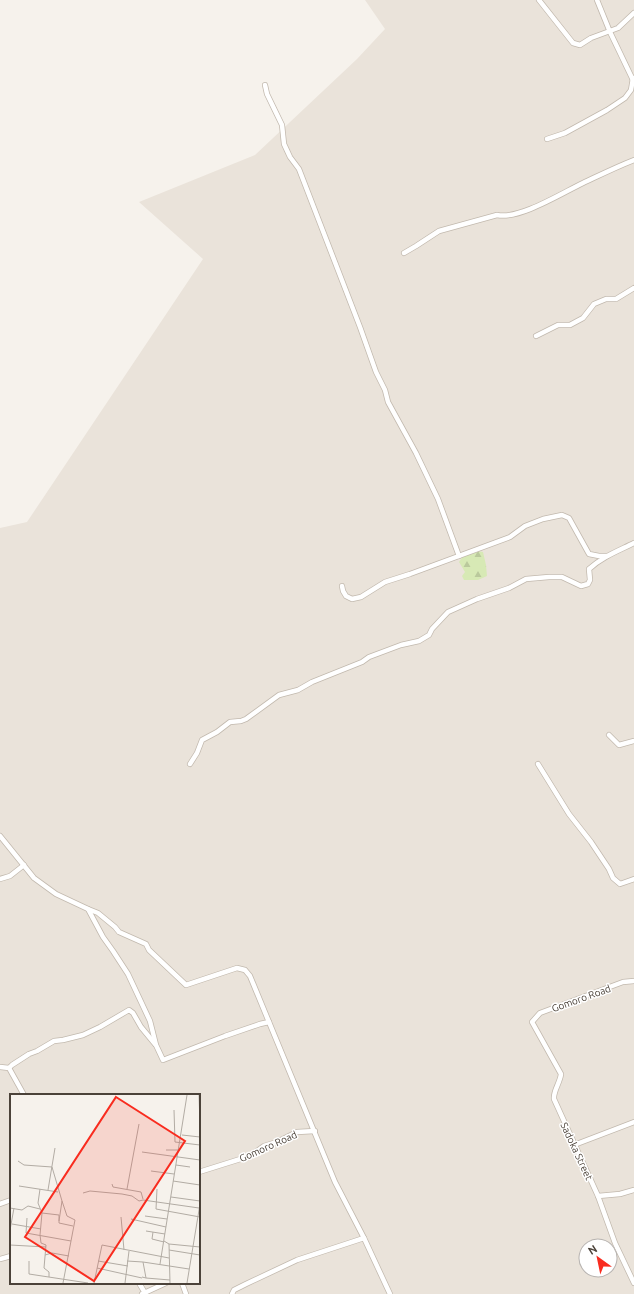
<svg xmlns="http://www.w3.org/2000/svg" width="634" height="1294" viewBox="0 0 634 1294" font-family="Ubuntu,sans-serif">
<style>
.residential{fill:#eae3da;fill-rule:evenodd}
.forest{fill:url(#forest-firs)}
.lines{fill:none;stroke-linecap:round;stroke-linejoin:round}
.street-casing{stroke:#c2b9ae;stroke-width:6}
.street{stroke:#fff;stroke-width:4.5}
.labels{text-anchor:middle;stroke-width:3;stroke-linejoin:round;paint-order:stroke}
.street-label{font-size:10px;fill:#4b4239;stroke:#fff}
.inset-road{fill:none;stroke:#b2aca4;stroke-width:1}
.view{fill:#f92c1f;fill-opacity:0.15;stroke:#f92c1f;stroke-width:2}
.inset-edge{fill:none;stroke:#4b4239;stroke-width:2}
</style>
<defs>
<pattern id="forest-firs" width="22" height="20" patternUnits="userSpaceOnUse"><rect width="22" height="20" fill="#d7e9b5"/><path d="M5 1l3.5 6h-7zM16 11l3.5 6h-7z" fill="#bac99c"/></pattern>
</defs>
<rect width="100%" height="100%" fill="#f6f2ec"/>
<path class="residential" d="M365 0H634V1294H0V528L27 522 203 259 139 202 255 155 357 59 385 29ZM11 1095H199V1283H11ZM586 1246H610V1270H586Z"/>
<polygon class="forest" points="478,551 483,552 486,565 487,576 478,580 464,580 462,576 465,572 459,562 463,556"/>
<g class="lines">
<g class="street-casing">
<g id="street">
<polyline points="539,0 573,43 580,45 591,38 618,28 634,13"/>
<polyline points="597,0 610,32 633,80"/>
<polyline points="265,85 267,94 282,125 284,144 290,157 299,169 360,327 376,372 385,390 388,402 416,453 438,499 459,556"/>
<polyline points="547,139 565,133 607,110 625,98 631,90 633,78"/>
<path d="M404 253 416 246 439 231 497 215C519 220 562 193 583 183 600 175 616 167 634 160"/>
<polyline points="536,336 558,325 570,325 583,318 594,304 606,299 616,299 634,288"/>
<polyline points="342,586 343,591 346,596 352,599 361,597 385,582 410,574 510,537 525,526 543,519 562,515 569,518 589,554 599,556 607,556"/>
<polyline points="609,735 619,745 634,741"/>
<path d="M190 764 197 753 202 740 217 732 230 722 241 721 246 719 279 695 298 690 312 682 362 662 369 657 401 645 419 641 429 635 432 629 448 612 477 599 509 588 526 579 549 577H562L581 586 588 584 590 580 589 569C602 557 618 551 634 543"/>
<polyline points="538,764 569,814 591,842 609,869 613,878 620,884 634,879"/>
<polyline points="0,836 34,878 56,894 88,909 103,937 113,951 128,974 150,1021 156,1045 163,1060 225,1036 260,1024 269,1022"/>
<polyline points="0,879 10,876 24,865"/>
<polyline points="88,909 98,913 115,927 119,932 146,944 149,950 186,985 237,968 245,970 250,976 335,1182 364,1238 390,1294"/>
<path d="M634 981 623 982 540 1013 532 1022 561 1074C560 1083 553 1091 554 1099L598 1196 615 1243 634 1283"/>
<polyline points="0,1067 9,1068 24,1095"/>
<polyline points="9,1068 12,1065 29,1054 37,1051 54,1041 63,1040 83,1035 100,1027 129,1010 133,1013 141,1027 155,1044"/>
<polyline points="574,1145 634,1122"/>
<polyline points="199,1172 250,1156 264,1146 277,1142 297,1132 315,1131"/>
<polyline points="598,1196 620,1194 634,1190"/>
<polyline points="0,1204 11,1200"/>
<polyline points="0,1259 11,1256"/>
<polyline points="139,1283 145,1293"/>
<polyline points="182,1283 186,1294"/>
<polyline points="142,1294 166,1283"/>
<polyline points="232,1294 234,1290 246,1284 297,1260 364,1238"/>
</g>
</g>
<use href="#street" class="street"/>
</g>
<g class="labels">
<g class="street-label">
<text transform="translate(581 998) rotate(-20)" y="4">Gomoro Road</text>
<text transform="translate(268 1146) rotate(-24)" y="4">Gomoro Road</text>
<text transform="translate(577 1151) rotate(65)" y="4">Sadoka Street</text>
</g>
</g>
<g transform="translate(10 1094)">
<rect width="190" height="190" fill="#f6f2ec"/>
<path class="inset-road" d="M189 1 190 31M164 16 165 48 190 51M172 41 190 43M156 56H169M132 58 190 66M8 67 14 71 42 73M166 71 180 73M42 73 52 107 49 127M141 77 164 80M163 87 190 91M102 90 103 93 131 98 133 105M9 92 48 98M30 95 28 109 32 119 30 141 31 149 36 151 34 174 39 178V183M117 95 129 30M147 95 146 115 190 123M38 96 45 54M73 99 80 97 112 100 122 102 129 107 133 106 189 114M161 103 190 107M52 107 57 122 65 126 53 189M0 114 12 116 18 112 30 115M32 119 49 121V129L63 132M135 122 157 125M111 123 114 156M17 124 16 139 61 147M121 125 156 133M2 130 31 135M0 136 4 114M136 137 155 140M143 138 142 145 154 148M154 147 159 150 160 189M159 150 190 153M0 151 36 153M159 156 190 161M35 161 42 159 59 162M19 167V180L78 189M88 167 118 172M117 167 133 168M150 170 177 1M87 174 132 184M132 183 136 184 133 168 179 175M136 184 160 186M84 189 92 151 159 164M115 189 119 157M177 189 190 110"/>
<path class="view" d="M106 3 175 47 84 187 15 143Z"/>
<rect width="190" height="190" class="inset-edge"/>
</g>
<g transform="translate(598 1258) rotate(327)"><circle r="19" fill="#ffffff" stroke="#b7b3b0"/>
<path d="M0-3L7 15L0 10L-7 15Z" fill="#f92c1f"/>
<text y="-6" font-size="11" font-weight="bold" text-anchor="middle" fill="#4b4239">N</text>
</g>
</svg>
